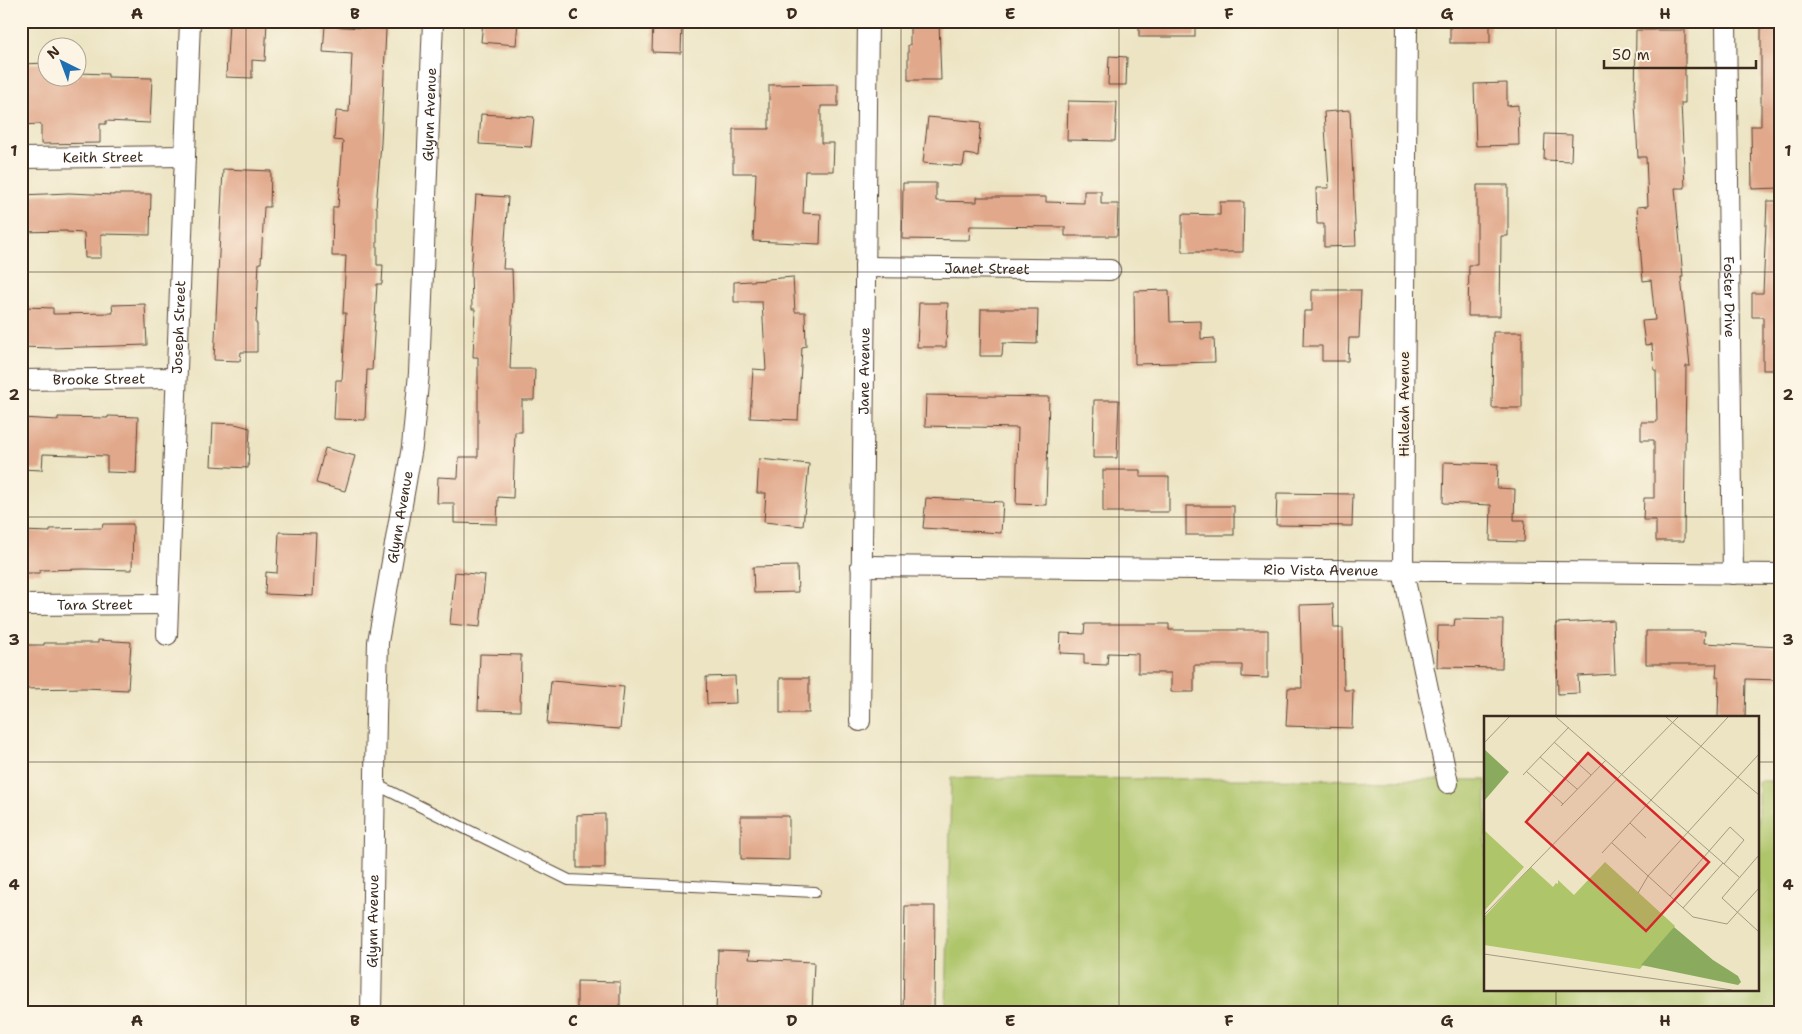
<svg xmlns="http://www.w3.org/2000/svg" width="1802" height="1034" viewBox="0 0 1802 1034" font-family="'Shantell Sans',sans-serif">
<style>
.green{fill:#aec56a;stroke:#747844}
.building{fill:#e1a88b}
.lines{fill:none;stroke-linecap:round;stroke-linejoin:round}
.lane-casing{stroke:#564637;stroke-width:12}
.street-casing{stroke:#564637;stroke-width:22}
.lane{stroke:#fff;stroke-width:10}
.street{stroke:#fff;stroke-width:20}
.grid{fill:none;stroke:#3b2a1e;stroke-width:1;stroke-opacity:0.55}
.labels{text-anchor:middle;stroke-width:4;stroke-linejoin:round;paint-order:stroke}
.street-label{font-size:14px;fill:#3b2a1e;stroke:#fcf5e5}
.inset-road{fill:none;stroke:#a59a81;stroke-width:1}
.view{fill:#d62828;fill-opacity:0.15;stroke:#d62828;stroke-width:2.5}
.inset-edge{fill:none;stroke:#3b2a1e;stroke-width:2.5}
.neatline{fill:none;stroke:#3b2a1e;stroke-width:2}
.grid-label{font-size:16px;text-anchor:middle;font-weight:bold;fill:#3b2a1e}
</style>
<rect width="100%" height="100%" fill="#fcf5e5"/>
<filter id="ink" filterUnits="userSpaceOnUse"><feTurbulence type="fractalNoise" baseFrequency=".02" numOctaves="2"/><feDisplacementMap in="SourceGraphic" scale="10" xChannelSelector="R" yChannelSelector="G"/><feConvolveMatrix kernelMatrix="1 2 1 2 8 2 1 2 1" color-interpolation-filters="sRGB"/></filter>
<filter id="wash" filterUnits="userSpaceOnUse"><feTurbulence type="fractalNoise" baseFrequency=".0096" numOctaves="4" result="noise"/><feDisplacementMap in="SourceGraphic" scale="20" xChannelSelector="R" yChannelSelector="G"/><feGaussianBlur stdDeviation="1.12" result="paint"/><feColorMatrix in="noise" values="0 0 0 0 0 0 0 0 0 0 0 0 0 0 0 0 0 1.4 0 .05"/><feComposite in="paint" operator="in"/></filter>
<g filter="url(#wash)">
<rect width="100%" height="100%" fill="#ece4c3"/>
<polygon class="green" points="951,778 1486,780 1486,990 1758,990 1758,781 1781,781 1781,1013 946,1013"/>
<g id="blocks">
<g class="building">
<polygon points="229,21 267,21 265,61 252,60 252,78 226,77"/>
<polygon points="483,21 518,21 516,45 481,42"/>
<polygon points="653,21 682,21 681,53 652,52"/>
<polygon points="910,21 939,21 941,80 908,80 908,45 910,45"/>
<rect x="1139" y="21" width="56" height="16"/>
<rect x="1450" y="21" width="40" height="22"/>
<polygon points="325,26 386,29 381,143 376,207 377,207 377,265 383,265 382,284 377,284 372,370 367,370 365,420 334,419 336,380 342,380 346,313 343,313 346,256 332,256 333,207 338,207 343,141 334,140 336,111 349,112 352,54 323,52"/>
<polygon points="1761,27 1781,27 1781,188 1752,189 1751,126 1761,126"/>
<polygon points="1636,30 1685,30 1685,103 1681,103 1685,188 1675,188 1683,277 1681,277 1690,366 1686,366 1684,541 1656,541 1656,520 1643,520 1644,498 1654,498 1654,440 1641,440 1641,422 1657,422 1656,370 1654,370 1652,344 1645,345 1642,321 1655,320 1651,280 1643,281 1637,207 1648,206 1646,157 1638,157 1635,103"/>
<polygon points="1109,56 1127,57 1126,85 1108,85"/>
<polygon points="48,63 48,78 78,78 78,73 108,74 108,77 152,78 150,123 106,121 106,124 100,124 100,143 41,144 41,124 21,125 21,64"/>
<polygon points="1507,83 1507,106 1518,105 1519,145 1476,146 1474,84"/>
<polygon points="838,84 838,106 821,106 821,143 834,143 833,171 805,171 803,213 821,214 820,244 753,241 756,173 733,173 733,129 769,129 769,85"/>
<polygon points="1068,101 1117,102 1115,141 1067,140"/>
<polygon points="1350,110 1356,246 1324,247 1324,224 1317,224 1316,188 1329,188 1324,112"/>
<polygon points="481,114 534,117 531,147 479,144"/>
<polygon points="928,117 981,122 978,156 965,154 963,166 923,163"/>
<polygon points="1545,134 1572,135 1571,161 1544,160"/>
<polygon points="223,169 271,171 270,207 264,207 261,263 259,263 256,324 257,324 257,352 241,352 240,361 214,360"/>
<polygon points="903,183 936,183 936,201 977,202 977,197 1046,197 1046,202 1084,203 1084,191 1101,191 1101,204 1118,204 1117,236 1065,236 1065,227 970,226 969,240 902,239"/>
<polygon points="1477,185 1508,185 1508,236 1501,236 1500,316 1468,316 1469,265 1477,265"/>
<polygon points="69,193 114,195 114,194 151,194 150,235 101,234 101,258 85,258 84,233 67,232 67,231 21,232 21,195"/>
<polygon points="476,195 508,197 503,269 512,269 513,298 510,369 535,369 534,400 522,400 522,432 515,432 513,498 498,497 497,524 454,523 454,503 437,503 438,477 458,478 459,457 478,457 478,357 473,357 475,309 472,309 471,270"/>
<polygon points="1767,201 1781,201 1781,370 1763,370 1763,317 1752,317 1752,293 1763,293"/>
<polygon points="1220,202 1244,202 1243,252 1182,252 1182,214 1220,215"/>
<polygon points="793,277 795,312 805,312 806,346 802,347 798,420 750,418 753,369 766,370 762,302 734,302 734,282 768,280 768,279"/>
<polygon points="1169,290 1170,322 1201,321 1201,339 1214,338 1215,362 1135,364 1134,291"/>
<polygon points="1312,290 1361,290 1359,338 1349,338 1348,361 1322,361 1322,346 1303,346 1304,311 1312,311"/>
<polygon points="919,303 948,303 946,347 917,347"/>
<polygon points="145,304 147,345 52,348 21,347 21,322 24,322 25,307 53,308 53,314 113,313 112,305"/>
<polygon points="981,309 1038,309 1037,344 1003,343 1002,356 980,356"/>
<polygon points="1493,332 1522,332 1522,408 1492,408"/>
<polygon points="926,395 1049,397 1046,505 1016,504 1018,428 925,426"/>
<polygon points="1094,400 1119,400 1117,458 1093,458"/>
<polygon points="108,416 138,417 136,473 107,472 107,456 43,454 42,470 21,469 21,418 58,420 58,417 108,418"/>
<polygon points="213,423 235,424 250,428 248,468 211,466"/>
<polygon points="325,448 355,456 345,491 316,483"/>
<polygon points="759,459 809,464 803,526 764,522 766,493 757,493"/>
<polygon points="1444,462 1498,464 1497,488 1515,489 1514,520 1525,520 1524,542 1490,541 1491,505 1443,503"/>
<polygon points="1103,470 1140,470 1140,477 1169,477 1169,512 1103,512"/>
<polygon points="1277,493 1353,494 1352,526 1276,525"/>
<polygon points="926,498 1003,502 1001,533 923,528"/>
<rect x="1186" y="506" width="48" height="29"/>
<polygon points="103,524 133,524 132,570 85,569 40,570 40,573 21,573 21,531 50,532 50,529 102,528"/>
<polygon points="279,532 316,533 313,596 265,594 266,572 277,573"/>
<polygon points="797,566 798,592 754,593 753,567"/>
<polygon points="455,572 485,575 480,627 450,624"/>
<polygon points="1333,604 1334,628 1343,628 1344,690 1353,690 1352,728 1286,726 1288,688 1302,688 1300,605"/>
<polygon points="1455,619 1503,620 1502,668 1437,667 1438,626 1454,626"/>
<polygon points="1613,620 1615,674 1578,676 1579,693 1558,694 1556,623"/>
<polygon points="1085,624 1169,624 1169,630 1268,630 1268,678 1242,677 1242,665 1194,665 1194,692 1171,692 1171,673 1138,673 1138,654 1108,653 1107,665 1084,664 1084,654 1060,653 1061,633 1084,634"/>
<polygon points="1646,631 1705,631 1704,643 1780,647 1778,680 1746,679 1745,718 1718,718 1719,677 1716,677 1717,664 1646,664"/>
<polygon points="98,640 131,642 128,690 85,688 21,689 21,645 44,645 44,643 98,643"/>
<polygon points="480,654 521,655 520,711 478,710"/>
<polygon points="735,676 736,703 707,704 706,677"/>
<rect x="780" y="678" width="29" height="35"/>
<polygon points="551,681 624,687 620,729 547,724"/>
<polygon points="605,814 605,868 577,868 577,815"/>
<polygon points="741,816 789,816 789,860 741,859"/>
<polygon points="905,906 935,906 934,1013 903,1013"/>
<polygon points="718,950 750,951 749,959 814,962 812,1013 716,1013"/>
<polygon points="577,981 620,982 620,1013 577,1013"/>
</g>
</g>
</g>
<g filter="url(#ink)">
<use href="#blocks" fill-opacity="0" stroke="#564637" stroke-width="1"/>
<g class="lines">
<g class="lane-casing">
<polyline id="lane" points="375,784 569,880 815,892"/>
</g>
<g class="street-casing">
<g id="street">
<polyline points="1407,21 1403,571 1448,783"/>
<path id="s1" d="M1726 21 1733 574"/>
<path id="s2" d="M21 158 185 156"/>
<path id="s3" d="M865 267 1110 270"/>
<path id="s4" d="M21 380 176 378"/>
<path id="s5" d="M861 566 1781 574"/>
<path id="s6" d="M21 605 168 604"/>
<path id="s7" d="M167 635 190 21"/>
<path id="s8" d="M860 721 868 21"/>
<path id="s9" d="M371 1013 376 716 378 642 412 447 419 373 433 21"/>
</g>
</g>
<use href="#lane" class="lane"/>
<use href="#street" class="street"/>
</g>
</g>
<path class="grid" d="M246 21V1013M464 21V1013M683 21V1013M901 21V1013M1119 21V1013M1338 21V1013M1556 21V718M21 272H1781M21 517H1781M21 762H1486M1758 762H1781M1556 990V1013"/>
<g class="labels">
<g class="street-label">
<text dy="5" stroke="none"><textPath href="#s9" startOffset="902">Glynn Avenue</textPath></text>
<text dy="5" stroke="none"><textPath href="#s2" startOffset="82">Keith Street</textPath></text>
<text dy="5" stroke="none"><textPath href="#s3" startOffset="122">Janet Street</textPath></text>
<text dy="5" stroke="none"><textPath href="#s1" startOffset="276">Foster Drive</textPath></text>
<text dy="5" stroke="none"><textPath href="#s7" startOffset="308">Joseph Street</textPath></text>
<text dy="5" stroke="none"><textPath href="#s8" startOffset="350">Jane Avenue</textPath></text>
<text dy="5" stroke="none"><textPath href="#s4" startOffset="78">Brooke Street</textPath></text>
<text transform="translate(1404 404) rotate(-90)" y="5">Hialeah Avenue</text>
<text dy="5" stroke="none"><textPath href="#s9" startOffset="498">Glynn Avenue</textPath></text>
<text dy="5" stroke="none"><textPath href="#s5" startOffset="460">Rio Vista Avenue</textPath></text>
<text dy="5" stroke="none"><textPath href="#s6" startOffset="74">Tara Street</textPath></text>
<text dy="5" stroke="none"><textPath href="#s9" startOffset="92">Glynn Avenue</textPath></text>
</g>
</g>
<g transform="translate(1484 716)">
<rect width="275" height="275" fill="#ece4c3"/>
<path d="M0 114 40 151 0 195ZM121 146 191 210 156 253 0 229V201L47 151 69 171 72 167 74 168V164L90 179Z" fill="#aec56a"/>
<path d="M0 33 25 56 0 85ZM190 211 229 244 254 260 257 266 254 269 157 249Z" fill="#8aaa5e"/>
<path class="inset-road" d="M72 1 255 161M182 1 275 79M70 26 107 59M0 27 25 1M56 41 93 73M42 55 79 88M39 59 85 11M77 90 122 44M146 107 162 122M128 127 209 201 243 208 275 172M118 137 244 1M275 139 238 182 275 216M154 177 164 160 275 38M186 180 246 111 260 124 240 148M199 192 239 147M0 199 194 1M0 238 248 274"/>
<path class="view" d="M104 37 225 146 162 215 42 106Z"/>
<rect width="275" height="275" class="inset-edge"/>
</g>
<rect width="1802" height="1034" fill="none" stroke="#fcf5e5" stroke-width="55"/>
<g transform="translate(62 62) rotate(318)"><circle r="24" fill="#fcf5e5" stroke="#afa495"/>
<path d="M0-4L9 19L0 12L-9 19Z" fill="#1f6fb2"/>
<text y="-8" font-size="14" font-weight="bold" text-anchor="middle" fill="#3b2a1e">N</text>
</g>
<path d="M1604 60v8h152v-8" fill="none" stroke="#3b2a1e" stroke-width="2.5"/>
<text x="1612" y="60" font-size="15" fill="#3b2a1e" stroke="#fcf5e5" stroke-width="4" paint-order="stroke">50 m</text>
<rect x="28" y="28" width="1746" height="978" class="neatline"/>
<g class="grid-label">
<text x="137" y="19">A</text>
<text x="355" y="19">B</text>
<text x="573" y="19">C</text>
<text x="792" y="19">D</text>
<text x="1010" y="19">E</text>
<text x="1229" y="19">F</text>
<text x="1447" y="19">G</text>
<text x="1665" y="19">H</text>
<text x="14" y="156">1</text>
<text x="1788" y="156">1</text>
<text x="14" y="400">2</text>
<text x="1788" y="400">2</text>
<text x="14" y="645">3</text>
<text x="1788" y="645">3</text>
<text x="14" y="890">4</text>
<text x="1788" y="890">4</text>
<text x="137" y="1026">A</text>
<text x="355" y="1026">B</text>
<text x="573" y="1026">C</text>
<text x="792" y="1026">D</text>
<text x="1010" y="1026">E</text>
<text x="1229" y="1026">F</text>
<text x="1447" y="1026">G</text>
<text x="1665" y="1026">H</text>
</g>
</svg>
